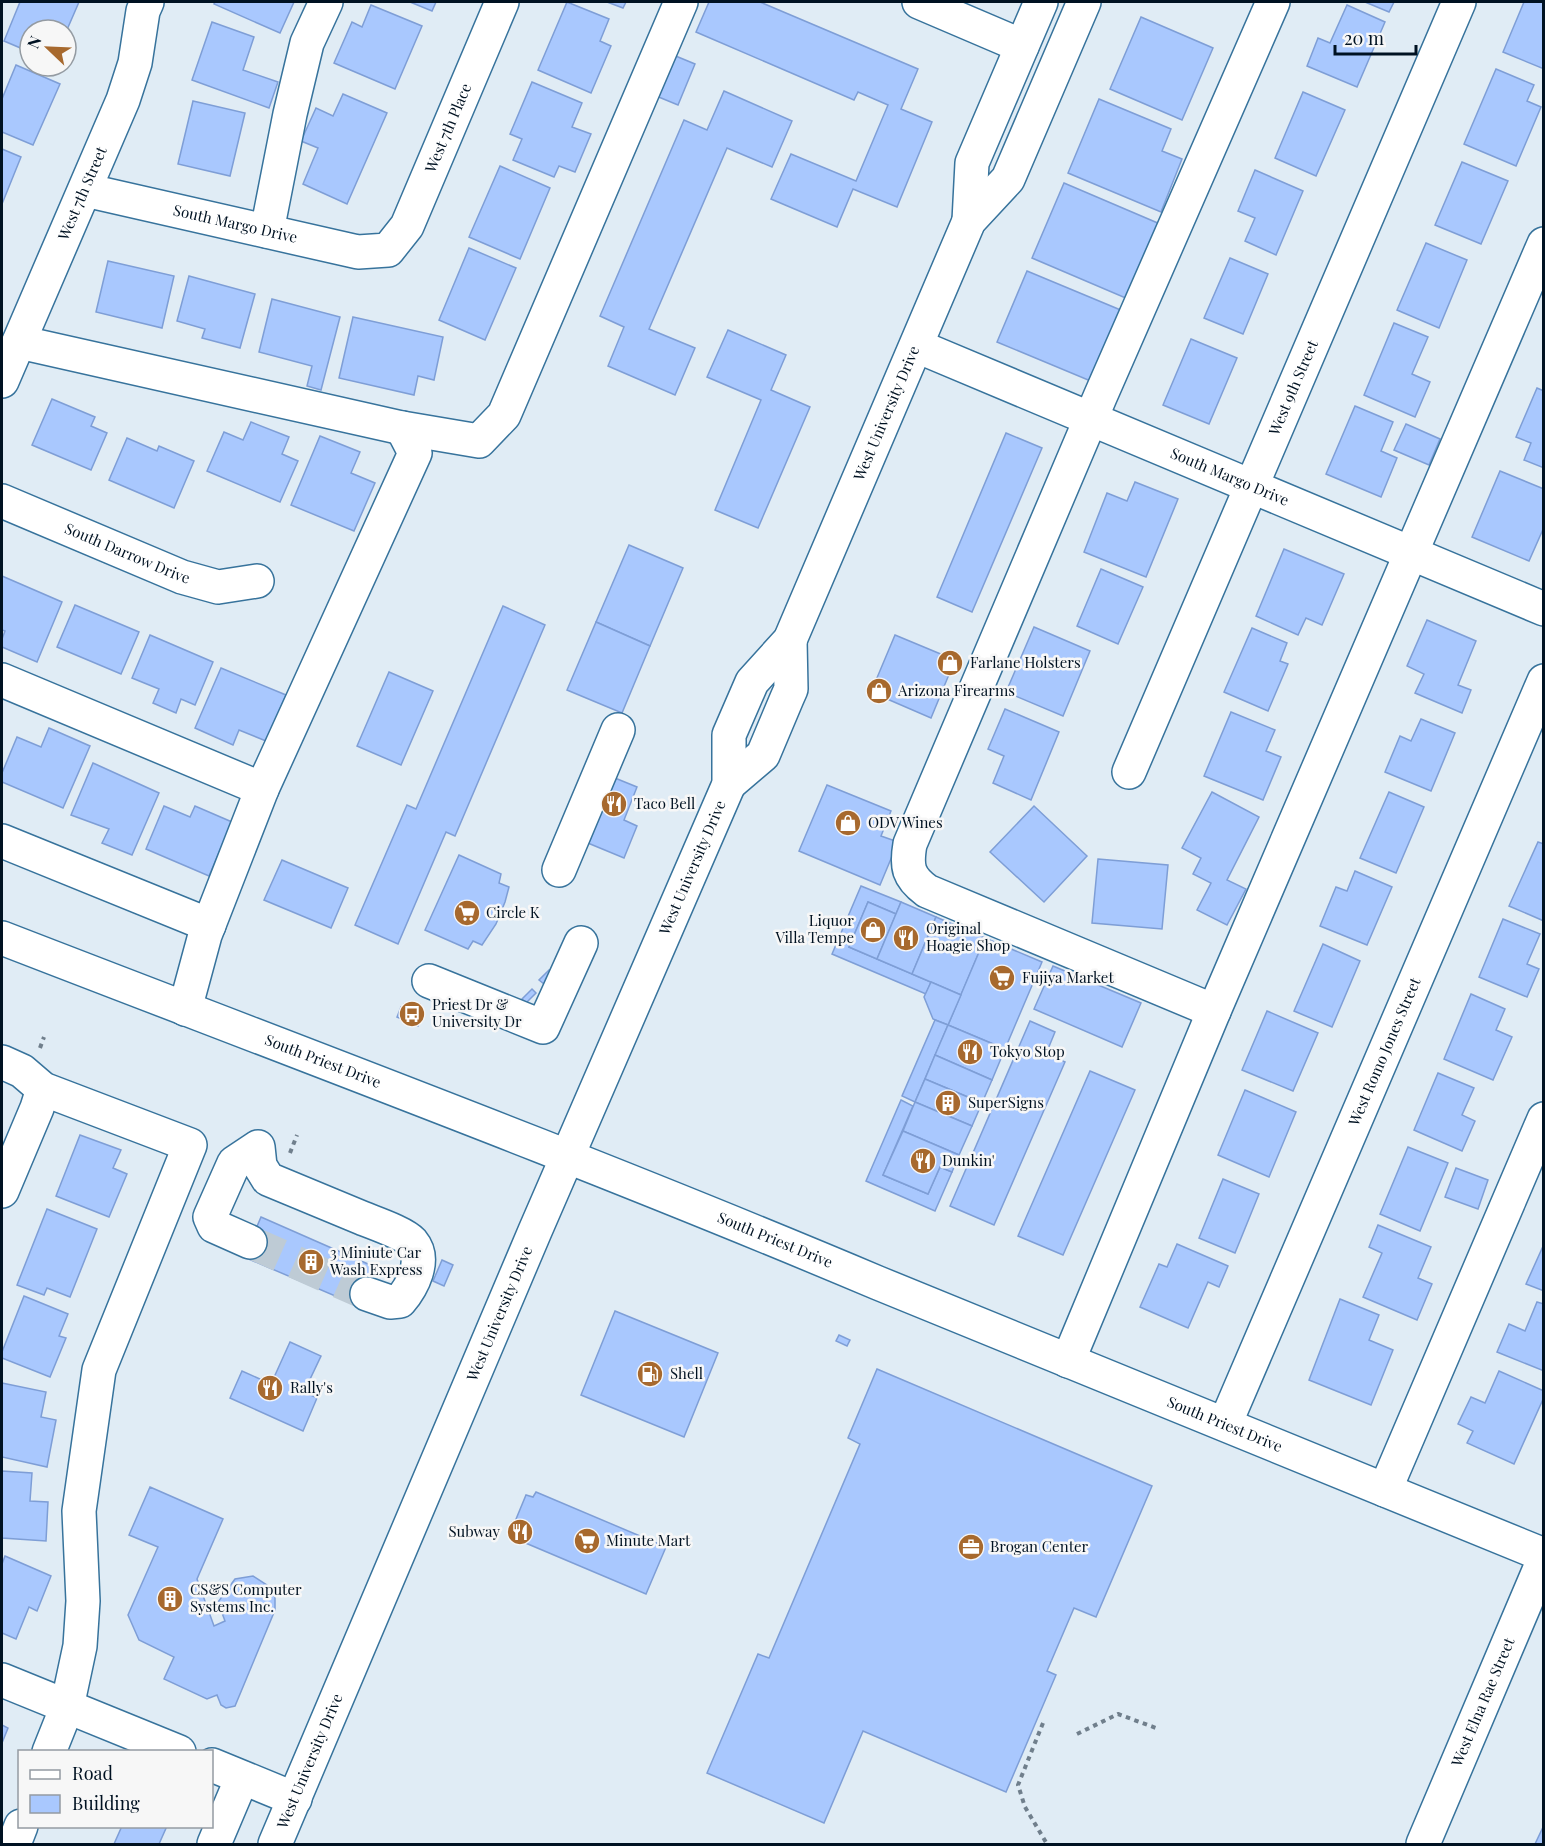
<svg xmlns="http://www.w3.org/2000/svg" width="1545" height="1846" viewBox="0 0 1545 1846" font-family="'Playfair Display',serif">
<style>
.building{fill:#a9c8fe;stroke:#7e9ed6;stroke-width:1.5}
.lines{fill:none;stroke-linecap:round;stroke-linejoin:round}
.minor-tunnel{stroke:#becbd5;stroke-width:33;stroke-dasharray:33 16;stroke-linecap:butt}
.minor-casing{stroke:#37739c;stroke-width:36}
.major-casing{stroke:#37739c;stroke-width:36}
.path{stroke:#707f8c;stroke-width:4;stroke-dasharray:4.5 4.5;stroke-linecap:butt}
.minor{stroke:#fff;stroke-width:33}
.major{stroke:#fff;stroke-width:33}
.labels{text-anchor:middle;stroke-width:5;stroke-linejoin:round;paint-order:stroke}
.street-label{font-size:15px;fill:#001222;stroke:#f7f7f7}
.poi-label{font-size:15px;fill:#001222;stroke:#f7f7f7;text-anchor:start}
</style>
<rect width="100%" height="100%" fill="#e0ecf5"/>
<g class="building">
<polygon points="20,2 79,2 66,32 66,30 30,30 30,52 4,41"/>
<polygon points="215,2 294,2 280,33 214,4"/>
<polygon points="410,2 436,2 432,11"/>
<polygon points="567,2 609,19 600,41 611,46 591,93 538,70"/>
<polygon points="607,2 626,2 623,8"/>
<polygon points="709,2 760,2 918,69 901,109 932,122 897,207 853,189 837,227 771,199 791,154 856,181 888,105 858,92 854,100 696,32"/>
<polygon points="1365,2 1394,2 1389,12"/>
<polygon points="1524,2 1544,2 1544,69 1503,52"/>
<polygon points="371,5 422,26 395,89 334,63 352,22 362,27"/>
<polygon points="1347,5 1385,22 1357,87 1307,66 1318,38 1330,43"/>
<polygon points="1141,17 1213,48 1182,120 1110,89"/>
<polygon points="212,22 254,37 243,70 278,82 269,108 192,80"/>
<polygon points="666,52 695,64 678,105 649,93"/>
<polygon points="16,65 60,84 33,145 2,132 2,99"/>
<polygon points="1496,69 1534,85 1527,101 1541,107 1516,166 1464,144"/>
<polygon points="532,82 582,103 572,127 591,134 575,172 559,166 554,177 513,160 522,139 510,134"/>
<polygon points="724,91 792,121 772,167 727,148 649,329 695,348 675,395 608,366 624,327 600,316 684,120 707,130"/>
<polygon points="1303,92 1345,110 1316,176 1275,158"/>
<polygon points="343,94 387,113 347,204 303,184 318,148 301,141 316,108 333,116"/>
<polygon points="1099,99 1171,129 1162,151 1182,159 1161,212 1068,173"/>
<polygon points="193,101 245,113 230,176 178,164"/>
<polygon points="2,149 21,157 2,204"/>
<polygon points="1462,162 1508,181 1481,244 1435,225"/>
<polygon points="500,166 550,188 520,259 469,237"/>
<polygon points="1255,170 1303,191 1276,255 1245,241 1255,218 1238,211"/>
<polygon points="1064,183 1160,224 1128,299 1032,258"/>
<polygon points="1426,243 1467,260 1439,328 1397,310"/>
<polygon points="469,248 516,268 485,340 439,320"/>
<polygon points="1230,258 1268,274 1243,334 1204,318"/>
<polygon points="108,261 174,276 162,328 96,312"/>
<polygon points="1027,271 1123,311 1093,382 997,342"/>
<polygon points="189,276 255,294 240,348 202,338 205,329 177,321"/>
<polygon points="272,299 340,317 321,390 307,386 312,366 259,352"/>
<polygon points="353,317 443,337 434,380 418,376 414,395 339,378"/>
<polygon points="1394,323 1428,337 1412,374 1430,382 1415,417 1364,395"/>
<polygon points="728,330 786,355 771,390 810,407 758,528 715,510 761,400 707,377"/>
<polygon points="1191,339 1237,358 1209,424 1163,405"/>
<polygon points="1537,388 1544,391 1544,468 1524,460 1531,443 1516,437"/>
<polygon points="52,399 95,417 91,426 107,433 91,470 32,445"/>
<polygon points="1355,406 1393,422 1381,451 1397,458 1381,497 1326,474"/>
<polygon points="251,422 289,437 282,454 298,461 280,502 207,471 224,432 243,440"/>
<polygon points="1406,424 1440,439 1429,465 1394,450"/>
<polygon points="1006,433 1042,448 972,612 937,597"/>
<polygon points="320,436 360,452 351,473 375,483 354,531 291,505"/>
<polygon points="127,438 157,451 159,446 194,461 174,508 109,480"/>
<polygon points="1500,471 1544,489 1544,527 1529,561 1472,537"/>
<polygon points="1135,482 1178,499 1146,577 1084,552 1107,493 1127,501"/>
<polygon points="629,545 683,568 650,646 596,622"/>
<polygon points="1284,549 1344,574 1322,625 1306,618 1298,635 1256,616"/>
<polygon points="1101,569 1143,587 1118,644 1077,626"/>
<polygon points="2,576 62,602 37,662 2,647 2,639 5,631 2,630"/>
<polygon points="75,605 139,632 121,674 57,647"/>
<polygon points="503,606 545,625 455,836 446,832 398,944 355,925 407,805 416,809"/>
<polygon points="1427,620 1476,641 1458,685 1471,690 1462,713 1415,693 1424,674 1407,666"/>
<polygon points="596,622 650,646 622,713 567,690"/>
<polygon points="1034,627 1090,651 1063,716 1006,692"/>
<polygon points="1252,628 1287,643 1280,661 1288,664 1268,711 1224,692"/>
<polygon points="150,635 213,662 195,705 181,699 176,713 153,703 159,689 132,678"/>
<polygon points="895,635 955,660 931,718 871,692"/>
<polygon points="221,668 286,695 266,741 239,730 233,745 195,728"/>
<polygon points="389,672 433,691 401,765 357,746"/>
<polygon points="1005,709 1059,732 1031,800 993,783 1004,756 988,749"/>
<polygon points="1231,712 1275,730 1266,751 1281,757 1263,800 1204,776"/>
<polygon points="1421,719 1455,733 1431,791 1385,772 1400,736 1411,741"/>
<polygon points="49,728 90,746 63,808 2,782 2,773 17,737 41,747"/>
<polygon points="93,763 159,793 132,855 102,843 109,829 71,815"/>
<polygon points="610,776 637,787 624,820 637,826 624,858 583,841"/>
<polygon points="827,785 891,811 881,836 898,842 880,885 799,851"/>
<polygon points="1212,792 1259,817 1227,880 1246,889 1227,925 1197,910 1211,883 1193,874 1201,858 1182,848"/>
<polygon points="1389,792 1424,807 1396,873 1360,858"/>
<polygon points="164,806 190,817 195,806 232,822 209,876 146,849"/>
<polygon points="1034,806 1087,856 1044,902 990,852"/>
<polygon points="1538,842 1544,844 1544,921 1509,906"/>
<polygon points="459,855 501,874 499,883 509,887 505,902 496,924 482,945 473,941 468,949 425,930"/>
<polygon points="1098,859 1168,865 1162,929 1092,923"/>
<polygon points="282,860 348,888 331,928 264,900"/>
<polygon points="1355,871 1392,887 1367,945 1320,926 1336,887 1347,891"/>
<polygon points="861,886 901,902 896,914 868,902 849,947 931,982 926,994 832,954"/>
<polygon points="868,902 896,914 877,959 849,947"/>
<polygon points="901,902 936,917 912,974 877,959"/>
<polygon points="936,917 985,938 961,995 912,974"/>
<polygon points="1503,919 1540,934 1527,964 1539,969 1527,997 1479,977"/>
<polygon points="985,938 1042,962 1005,1049 948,1025"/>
<polygon points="1323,944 1360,961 1332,1027 1294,1011"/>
<polygon points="1053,966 1141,1003 1122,1047 1034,1009"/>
<polygon points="549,970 553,974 544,984 539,980"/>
<polygon points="931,982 961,995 948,1025 933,1019 924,997"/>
<polygon points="532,989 536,993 526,1003 522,999"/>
<polygon points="1471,994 1505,1009 1496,1030 1512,1037 1493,1080 1444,1059"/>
<polygon points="401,1007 422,1015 418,1026 397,1017"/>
<polygon points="1267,1011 1318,1033 1293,1091 1242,1070"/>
<polygon points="935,1020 948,1025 915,1102 902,1096"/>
<polygon points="1030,1021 1055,1032 1046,1054 1065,1062 994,1225 950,1206"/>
<polygon points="948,1025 1005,1049 992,1080 935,1055"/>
<polygon points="935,1055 992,1080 982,1103 925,1079"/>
<polygon points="1090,1071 1135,1090 1063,1255 1018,1236"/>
<polygon points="1438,1073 1474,1088 1462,1115 1475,1121 1462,1151 1414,1130"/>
<polygon points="925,1079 982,1103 972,1126 915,1102"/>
<polygon points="1245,1090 1296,1112 1269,1177 1218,1155"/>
<polygon points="901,1100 913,1106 883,1175 928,1194 940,1167 952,1172 935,1211 866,1181"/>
<polygon points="915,1102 972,1126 959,1155 903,1131"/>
<polygon points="903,1131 959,1155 952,1172 940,1167 928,1194 883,1175"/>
<polygon points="80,1135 121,1150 113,1168 127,1174 109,1217 56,1196"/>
<polygon points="1408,1147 1448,1163 1420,1231 1380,1214"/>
<polygon points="1456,1168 1488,1180 1478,1209 1445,1197"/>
<polygon points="1223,1179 1259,1194 1235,1253 1199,1238"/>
<polygon points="47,1209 97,1229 70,1297 47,1288 44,1295 17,1285"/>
<polygon points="261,1217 377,1268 361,1307 244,1257"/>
<polygon points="1378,1225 1431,1247 1418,1278 1432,1284 1417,1320 1363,1297 1382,1253 1369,1247"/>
<polygon points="1177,1244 1228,1266 1219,1287 1208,1282 1188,1328 1140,1307 1159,1264 1167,1267"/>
<polygon points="1544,1244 1544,1291 1526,1284"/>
<polygon points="442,1260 453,1265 444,1286 433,1281"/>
<polygon points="24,1296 68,1314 59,1336 66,1338 50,1377 2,1358 2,1352"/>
<polygon points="1340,1299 1379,1315 1369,1340 1393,1350 1371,1405 1309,1380"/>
<polygon points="1537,1302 1544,1304 1544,1371 1497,1352 1509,1324 1525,1331"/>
<polygon points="615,1311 718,1353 684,1437 581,1395"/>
<polygon points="839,1335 850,1340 847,1346 836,1341"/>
<polygon points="290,1342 321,1356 304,1392 317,1398 303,1431 230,1398 242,1371 271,1384"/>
<polygon points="877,1369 1152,1486 1096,1617 1074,1608 1047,1671 1056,1675 1006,1792 863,1731 824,1823 707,1773 758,1654 769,1658 860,1444 848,1438"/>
<polygon points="1499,1371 1544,1391 1544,1397 1514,1464 1467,1443 1473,1431 1458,1424 1471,1397 1485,1403"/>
<polygon points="2,1383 46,1392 41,1417 56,1420 47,1467 2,1457"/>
<polygon points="2,1471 32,1473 30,1501 48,1502 46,1541 2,1538"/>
<polygon points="150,1487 223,1519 197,1579 214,1626 225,1621 218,1602 235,1579 253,1576 267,1585 275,1597 275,1610 235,1706 226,1708 221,1705 217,1695 207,1699 164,1679 174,1657 139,1640 128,1615 158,1547 129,1535"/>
<polygon points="536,1492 666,1547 646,1594 509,1536 526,1495 533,1497"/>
<polygon points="5,1556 51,1576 37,1611 29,1607 16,1639 2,1633 2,1564"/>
<polygon points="2,1725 8,1728 2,1743"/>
<polygon points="1544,1825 1544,1844 1535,1844"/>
<polygon points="122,1826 167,1826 159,1844 114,1844"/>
</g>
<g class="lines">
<polyline class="minor-tunnel" points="250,1242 367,1294"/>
<g class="minor-casing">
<g id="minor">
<polyline points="919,2 1022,46"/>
<path id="s1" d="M85 190 358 252 388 250 407 226 502 2"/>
<polyline points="267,231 290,114 307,43 326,2"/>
<polyline points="19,342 402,428 479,441 504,415 681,2"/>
<path id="s2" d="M917 346 1544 609"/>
<path id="s3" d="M2 381 123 100 135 63 143 11 147 2"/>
<path id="s4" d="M2 501 182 577 218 587 257 581"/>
<polyline points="2,680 262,789"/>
<path id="s5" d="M1129 772 1459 2"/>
<polyline points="2,841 209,925"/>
<polyline points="559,870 618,730"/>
<polyline points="429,981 543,1027 581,943"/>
<polyline points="185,1009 205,935 262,789 415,453 402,428"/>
<path d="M1214 1011 927 891C908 877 906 867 910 844L1100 397 1273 2"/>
<polyline points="2,1062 22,1071 43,1089 190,1145 99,1370 79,1511 83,1601 80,1646 67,1707 49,1752"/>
<polyline points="2,1191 37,1108 43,1089"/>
<path d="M250 1242 214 1226 210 1217 234 1163 258 1147 260 1166 268 1179C300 1192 331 1205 362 1218 374 1223 404 1233 412 1242 427 1260 412 1287 400 1301L390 1302 367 1294"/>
<polyline points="1068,1361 1214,1011 1544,244"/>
<path id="s6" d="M1225 1424 1544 681"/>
<polyline points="1385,1490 1544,1119"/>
<polyline points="2,1680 179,1752"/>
<polyline points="212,1765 295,1799"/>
<polyline points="14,1844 21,1826"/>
<polyline points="214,1844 242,1778"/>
<path id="s7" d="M1423 1844 1544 1559"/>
</g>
</g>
<g class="major-casing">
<g id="major">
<polyline points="969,221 972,163 1041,2"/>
<polyline points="729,784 763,755 787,698 791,689 790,640"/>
<path id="s8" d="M2 938C294 1051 589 1161 878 1283L1544 1555"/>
<path id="s9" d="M275 1844 535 1231 729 784V735L752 682 790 640 969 221 1008 179 1084 2"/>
</g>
</g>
<g class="path">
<polyline points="40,1048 44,1037"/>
<polyline points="290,1153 297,1135"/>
<polyline points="1043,1723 1018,1785 1025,1807 1047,1844"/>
<polyline points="1077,1734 1118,1714 1156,1728"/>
</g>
<use href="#minor" class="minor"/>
<use href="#major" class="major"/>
</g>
<defs>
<g id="shop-disc" transform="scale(1.35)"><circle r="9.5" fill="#a7692e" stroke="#f7f7f7"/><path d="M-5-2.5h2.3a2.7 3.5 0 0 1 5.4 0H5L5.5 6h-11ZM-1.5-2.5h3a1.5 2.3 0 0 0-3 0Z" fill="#fff"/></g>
<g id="restaurant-disc" transform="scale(1.35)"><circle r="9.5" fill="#a7692e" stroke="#f7f7f7"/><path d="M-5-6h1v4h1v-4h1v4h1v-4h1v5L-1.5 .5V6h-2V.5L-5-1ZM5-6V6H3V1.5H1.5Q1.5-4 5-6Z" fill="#fff"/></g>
<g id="supermarket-disc" transform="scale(1.35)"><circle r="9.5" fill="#a7692e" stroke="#f7f7f7"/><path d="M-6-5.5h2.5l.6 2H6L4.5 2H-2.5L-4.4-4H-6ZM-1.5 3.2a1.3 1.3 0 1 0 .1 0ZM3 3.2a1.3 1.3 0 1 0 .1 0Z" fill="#fff"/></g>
<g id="bus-disc" transform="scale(1.35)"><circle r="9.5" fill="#a7692e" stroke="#f7f7f7"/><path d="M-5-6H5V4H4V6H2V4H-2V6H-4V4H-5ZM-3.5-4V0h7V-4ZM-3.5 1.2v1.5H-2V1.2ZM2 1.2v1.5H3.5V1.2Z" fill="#fff"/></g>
<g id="building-disc" transform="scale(1.35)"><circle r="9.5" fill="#a7692e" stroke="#f7f7f7"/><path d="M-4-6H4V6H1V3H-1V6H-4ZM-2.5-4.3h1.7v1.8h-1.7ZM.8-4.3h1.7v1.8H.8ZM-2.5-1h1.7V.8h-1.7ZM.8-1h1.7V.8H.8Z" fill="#fff"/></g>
<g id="fuel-disc" transform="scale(1.35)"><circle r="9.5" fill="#a7692e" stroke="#f7f7f7"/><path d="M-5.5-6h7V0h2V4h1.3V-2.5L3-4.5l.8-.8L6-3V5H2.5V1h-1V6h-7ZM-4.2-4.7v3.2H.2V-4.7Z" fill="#fff"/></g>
<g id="office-disc" transform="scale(1.35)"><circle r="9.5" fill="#a7692e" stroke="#f7f7f7"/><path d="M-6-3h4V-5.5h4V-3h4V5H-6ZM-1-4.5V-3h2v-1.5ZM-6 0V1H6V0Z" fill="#fff"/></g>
</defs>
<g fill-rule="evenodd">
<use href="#shop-disc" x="950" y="663"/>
<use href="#shop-disc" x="879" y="691"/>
<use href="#restaurant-disc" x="614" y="804"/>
<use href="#shop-disc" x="848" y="823"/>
<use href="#supermarket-disc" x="467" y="913"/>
<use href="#shop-disc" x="873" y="930"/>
<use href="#restaurant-disc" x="906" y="938"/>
<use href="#supermarket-disc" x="1002" y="978"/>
<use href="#bus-disc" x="412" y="1014"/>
<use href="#restaurant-disc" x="970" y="1052"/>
<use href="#building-disc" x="948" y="1103"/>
<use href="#restaurant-disc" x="923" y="1161"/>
<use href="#building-disc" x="311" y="1262"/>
<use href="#fuel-disc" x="650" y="1374"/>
<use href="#restaurant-disc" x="270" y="1388"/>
<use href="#restaurant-disc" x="520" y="1532"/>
<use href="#supermarket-disc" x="587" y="1541"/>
<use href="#office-disc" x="971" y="1547"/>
<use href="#building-disc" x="170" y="1599"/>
</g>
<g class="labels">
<g class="street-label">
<text dy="5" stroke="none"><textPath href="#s1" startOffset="447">West 7th Place</textPath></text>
<text dy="5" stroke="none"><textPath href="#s3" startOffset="204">West 7th Street</textPath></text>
<text dy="5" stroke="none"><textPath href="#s1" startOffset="154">South Margo Drive</textPath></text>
<text dy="5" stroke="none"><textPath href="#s5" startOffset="418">West 9th Street</textPath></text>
<text dy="5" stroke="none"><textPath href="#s9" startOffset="1563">West University Drive</textPath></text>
<text dy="5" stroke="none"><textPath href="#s2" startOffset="339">South Margo Drive</textPath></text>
<text dy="5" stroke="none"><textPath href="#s4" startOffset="136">South Darrow Drive</textPath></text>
<text dy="5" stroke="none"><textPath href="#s9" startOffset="1062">West University Drive</textPath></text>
<text dy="5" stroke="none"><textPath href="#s6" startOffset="405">West Romo Jones Street</textPath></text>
<text dy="5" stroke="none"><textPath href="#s8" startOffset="344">South Priest Drive</textPath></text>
<text dy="5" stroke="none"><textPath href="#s8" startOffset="830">South Priest Drive</textPath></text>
<text dy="5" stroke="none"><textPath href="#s9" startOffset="576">West University Drive</textPath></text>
<text dy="5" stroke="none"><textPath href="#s8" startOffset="1316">South Priest Drive</textPath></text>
<text dy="5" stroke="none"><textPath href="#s7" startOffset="154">West Elna Rae Street</textPath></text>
<text dy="5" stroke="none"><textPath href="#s9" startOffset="90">West University Drive</textPath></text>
</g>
<g class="poi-label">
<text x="970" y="668">Farlane Holsters</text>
<text x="898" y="696">Arizona Firearms</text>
<text x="634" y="809">Taco Bell</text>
<text x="868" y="828">ODV Wines</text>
<text x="486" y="918">Circle K</text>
<text x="854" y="926" text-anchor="end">Liquor<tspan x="854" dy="17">Villa Tempe</tspan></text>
<text x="926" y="934">Original<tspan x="926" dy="17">Hoagie Shop</tspan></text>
<text x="1022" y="983">Fujiya Market</text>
<text x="432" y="1010">Priest Dr &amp;<tspan x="432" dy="17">University Dr</tspan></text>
<text x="990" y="1057">Tokyo Stop</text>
<text x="968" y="1108">SuperSigns</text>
<text x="942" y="1166">Dunkin'</text>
<text x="330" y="1258">3 Miniute Car<tspan x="330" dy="17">Wash Express</tspan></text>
<text x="670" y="1379">Shell</text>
<text x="290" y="1393">Rally's</text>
<text x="500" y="1537" text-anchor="end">Subway</text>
<text x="606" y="1546">Minute Mart</text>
<text x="990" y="1552">Brogan Center</text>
<text x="190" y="1595">CS&amp;S Computer<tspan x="190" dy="17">Systems Inc.</tspan></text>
</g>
</g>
<rect width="1545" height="1846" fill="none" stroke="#001222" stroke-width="6"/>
<rect x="18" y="1750" width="195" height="78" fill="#f7f7f7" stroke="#949ba2" stroke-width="1.5"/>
<rect x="30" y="1770" width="30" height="9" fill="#ffffff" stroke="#949ba2" stroke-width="1.5"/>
<text x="72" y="1780" font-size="18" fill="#001222">Road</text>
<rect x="30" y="1795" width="30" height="18" fill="#a9c8fe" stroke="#949ba2" stroke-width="1.5"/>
<text x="72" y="1810" font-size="18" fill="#001222">Building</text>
<g transform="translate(48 48) rotate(293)"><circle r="28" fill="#f7f7f7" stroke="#949ba2" stroke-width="1.5"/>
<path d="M0-4.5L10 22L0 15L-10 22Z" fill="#a7692e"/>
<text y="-9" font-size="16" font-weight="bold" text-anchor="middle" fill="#001222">N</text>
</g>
<path d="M1335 45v9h81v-9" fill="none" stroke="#001222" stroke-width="3"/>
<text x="1344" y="45" font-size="18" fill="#001222" stroke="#f7f7f7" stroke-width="4.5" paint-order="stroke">20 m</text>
</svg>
